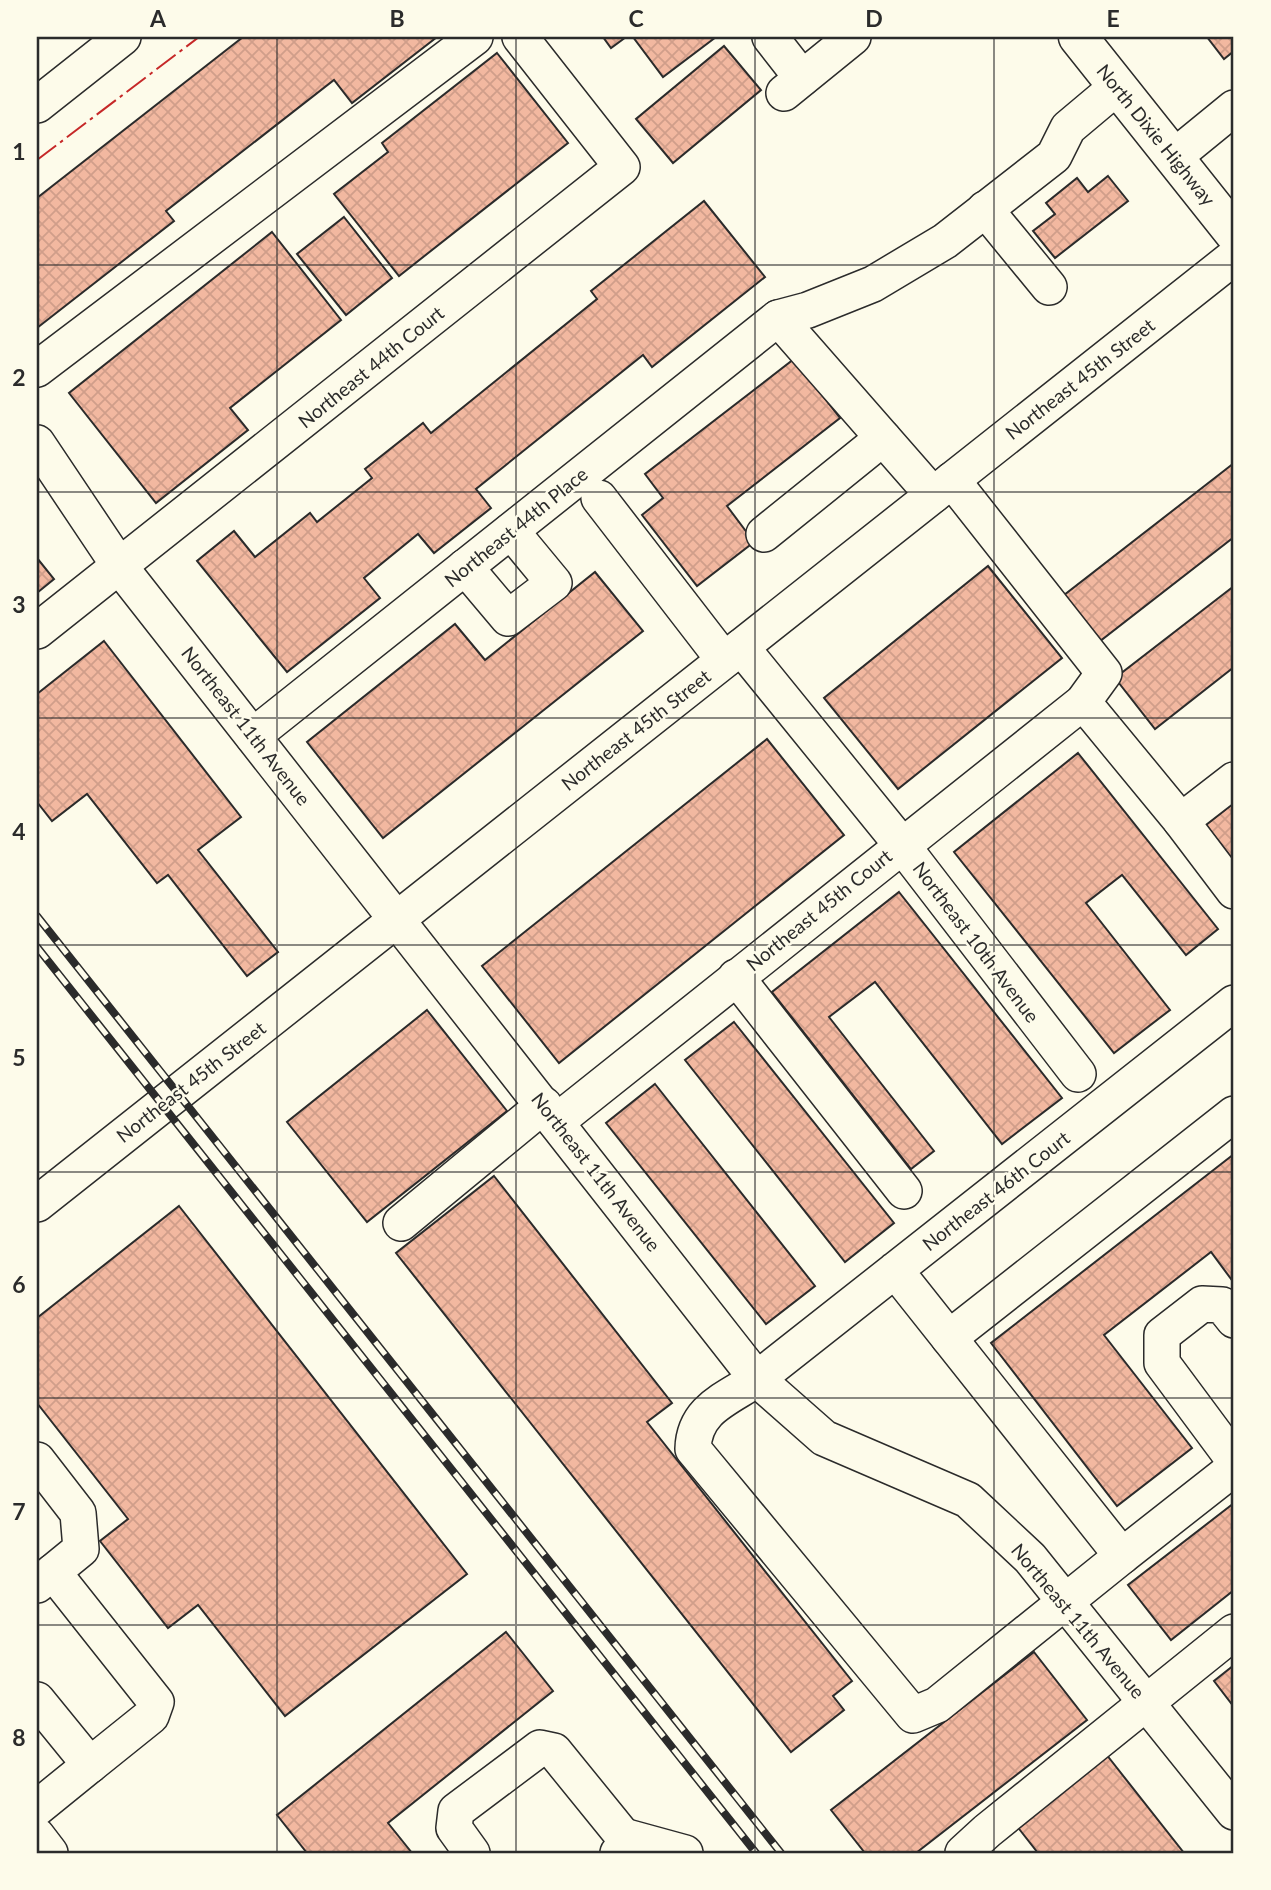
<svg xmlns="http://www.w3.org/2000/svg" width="1271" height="1890" viewBox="0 0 1271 1890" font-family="Lato,sans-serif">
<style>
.building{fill:url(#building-cross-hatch);stroke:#2b2b2b;stroke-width:2}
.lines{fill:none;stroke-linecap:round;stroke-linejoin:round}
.minor-casing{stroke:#2b2b2b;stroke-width:38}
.major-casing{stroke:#2b2b2b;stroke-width:41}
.minor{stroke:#fdfbea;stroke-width:35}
.major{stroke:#fdfbea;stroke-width:38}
.rail-casing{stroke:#2b2b2b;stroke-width:8}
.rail{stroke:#fdfbea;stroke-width:5;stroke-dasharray:16;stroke-linecap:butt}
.power{stroke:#c62828;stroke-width:2;stroke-dasharray:24 5 3.5 5;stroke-linecap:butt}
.grid{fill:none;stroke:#2b2b2b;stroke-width:2;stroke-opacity:0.55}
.labels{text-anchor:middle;stroke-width:5;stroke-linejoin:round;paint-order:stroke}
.street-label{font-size:19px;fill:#2b2b2b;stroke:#fdfbea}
.neatline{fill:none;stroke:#2b2b2b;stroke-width:2.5}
.grid-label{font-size:23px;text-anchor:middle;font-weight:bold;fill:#2b2b2b}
</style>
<defs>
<pattern id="building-cross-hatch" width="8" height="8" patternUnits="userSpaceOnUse" patternTransform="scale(1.75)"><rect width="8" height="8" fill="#f2b8a0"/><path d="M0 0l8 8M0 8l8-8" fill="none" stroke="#d09e8a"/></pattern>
</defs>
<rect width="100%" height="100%" fill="#fdfbea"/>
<g class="building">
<polygon points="243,37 437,37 352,103 334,80 166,211 174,221 37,328 37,198"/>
<polygon points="603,37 626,37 611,48"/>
<polygon points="633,37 716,37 663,77"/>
<polygon points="1207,37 1234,37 1234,51 1224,59"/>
<polygon points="724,46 761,90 673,163 636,119"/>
<polygon points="497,53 568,143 399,276 334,194 388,152 382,143"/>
<polygon points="1108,176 1128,201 1055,258 1033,231 1055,214 1046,203 1077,178 1088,192"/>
<polygon points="704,201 765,277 652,367 643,355 476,489 491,508 434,553 418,534 364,578 380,598 287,672 197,561 234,531 255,557 310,513 317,522 372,478 365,469 423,423 431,433 597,299 591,291"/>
<polygon points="344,217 392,278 346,315 297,254"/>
<polygon points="272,232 341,320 230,408 248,430 156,503 69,393"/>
<polygon points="794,359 840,418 727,506 754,542 697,586 642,515 663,498 645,474"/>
<polygon points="1234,463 1234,537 1095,645 1059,599"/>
<polygon points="37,558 54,579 37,593"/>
<polygon points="988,566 1062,658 898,789 824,698"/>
<polygon points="595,572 643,631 383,838 307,742 455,624 485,660"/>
<polygon points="1234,586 1234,667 1155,729 1115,678"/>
<polygon points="104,641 241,817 198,850 278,952 247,976 168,875 157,883 87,794 52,821 37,802 37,694"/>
<polygon points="767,739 844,835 559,1063 482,966"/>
<polygon points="1078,753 1218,929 1186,955 1122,875 1086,903 1170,1010 1114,1053 954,852"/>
<polygon points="1234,803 1234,861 1206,825"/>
<polygon points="899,892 1062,1098 1002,1144 875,982 829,1017 934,1151 911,1169 772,992"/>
<polygon points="427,1010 507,1111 367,1222 287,1122"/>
<polygon points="734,1022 894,1223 845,1262 685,1060"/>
<polygon points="655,1084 815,1286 766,1324 606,1123"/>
<polygon points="1234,1154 1234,1283 1211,1252 1104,1335 1192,1448 1117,1506 991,1343"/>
<polygon points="494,1176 672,1403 647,1422 852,1681 833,1696 844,1710 791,1752 396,1253"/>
<polygon points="179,1206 467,1574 285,1716 198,1605 168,1628 100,1541 128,1519 37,1403 37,1318"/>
<polygon points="1234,1503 1234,1590 1171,1640 1128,1585"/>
<polygon points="506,1632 553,1691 388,1823 412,1853 307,1853 277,1815"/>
<polygon points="1034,1652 1087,1720 916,1853 865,1853 831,1810"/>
<polygon points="1234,1665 1234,1707 1214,1681"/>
<polygon points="1106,1754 1184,1853 1038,1853 1016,1825"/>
</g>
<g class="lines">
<g class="minor-casing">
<g id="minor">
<polyline points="770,37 802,78"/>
<polyline points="784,93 853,37"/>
<polyline points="37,105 123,37"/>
<polyline points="1174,157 1234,108"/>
<polyline points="985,209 1049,287"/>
<polyline points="37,369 475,37"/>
<polyline points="37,443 120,567 757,1379 824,1438 968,1500 1030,1558 1234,1812"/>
<polyline points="933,495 778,318 808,310 873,284 945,241 1054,156 1068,128 1118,86"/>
<polyline points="599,498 724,660"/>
<polyline points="764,534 883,438"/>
<polyline points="465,567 508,618 554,583 511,531"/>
<polyline points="37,631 622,167 520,37"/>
<polyline points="741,647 901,844 1078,1074"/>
<polyline points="1083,702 1181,821 1234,780"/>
<polyline points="253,736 778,318"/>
<polyline points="1181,821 1234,891"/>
<polyline points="736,977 904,1191"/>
<polyline points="556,1122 1083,702 1104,673 952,480"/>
<polyline points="37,1204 1234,257"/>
<polyline points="401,1223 544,1105"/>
<path d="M895 1270 1122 1556 937 1705 913 1715 693 1449C694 1409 727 1399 757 1379L1234 1003"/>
<polyline points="1234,1320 1222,1305 1202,1304 1162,1335 1162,1363 1234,1460"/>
<polyline points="949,1338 1234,1114"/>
<polyline points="37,1460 78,1513 81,1549 37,1585"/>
<polyline points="1122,1556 1234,1468"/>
<polyline points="53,1572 156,1702 151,1716 90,1765"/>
<polyline points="37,1700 90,1765 37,1808"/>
<polyline points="37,1836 50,1853"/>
<polyline points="623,1836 685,1853"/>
<polyline points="472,1853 454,1828 456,1811 540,1748 554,1751 623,1836 622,1851 618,1853"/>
<polyline points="963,1853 987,1831 1234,1632"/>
</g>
</g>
<g class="major-casing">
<polyline id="major" points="1078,37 1234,233"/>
</g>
<use href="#minor" class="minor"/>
<use href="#major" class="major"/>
<g class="rail-casing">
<g id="rail">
<polyline points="37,916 781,1853"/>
<polyline points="37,947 756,1853"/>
</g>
</g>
<use href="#rail" class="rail"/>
<polyline class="power" points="37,160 199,37"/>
</g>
<path class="grid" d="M277 37V1853M516 37V1853M755 37V1853M994 37V1853M37 265H1234M37 492H1234M37 718H1234M37 945H1234M37 1172H1234M37 1398H1234M37 1625H1234"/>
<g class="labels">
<g class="street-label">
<text transform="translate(1156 135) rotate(51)" y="7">North Dixie Highway</text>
<text transform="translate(371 367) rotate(-39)" y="7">Northeast 44th Court</text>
<text transform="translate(1080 379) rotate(-38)" y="7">Northeast 45th Street</text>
<text transform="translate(516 527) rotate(-39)" y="7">Northeast 44th Place</text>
<text transform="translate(246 726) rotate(52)" y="7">Northeast 11th Avenue</text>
<text transform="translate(636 730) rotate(-38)" y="7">Northeast 45th Street</text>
<text transform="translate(819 910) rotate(-39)" y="7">Northeast 45th Court</text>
<text transform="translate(976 942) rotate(53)" y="7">Northeast 10th Avenue</text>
<text transform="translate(191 1082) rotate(-38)" y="7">Northeast 45th Street</text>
<text transform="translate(596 1172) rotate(52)" y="7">Northeast 11th Avenue</text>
<text transform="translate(996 1191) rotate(-38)" y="7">Northeast 46th Court</text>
<text transform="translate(1078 1621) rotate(50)" y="7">Northeast 11th Avenue</text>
</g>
</g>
<rect width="1271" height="1890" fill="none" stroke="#fdfbea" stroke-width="77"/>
<rect x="38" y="38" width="1194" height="1814" class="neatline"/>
<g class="grid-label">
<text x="158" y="27">A</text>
<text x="397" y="27">B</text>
<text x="636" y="27">C</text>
<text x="874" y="27">D</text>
<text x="1113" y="27">E</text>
<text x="19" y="160">1</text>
<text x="19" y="386">2</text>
<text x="19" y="613">3</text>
<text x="19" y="840">4</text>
<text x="19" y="1066">5</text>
<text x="19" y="1293">6</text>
<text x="19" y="1520">7</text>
<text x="19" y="1746">8</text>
</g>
</svg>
